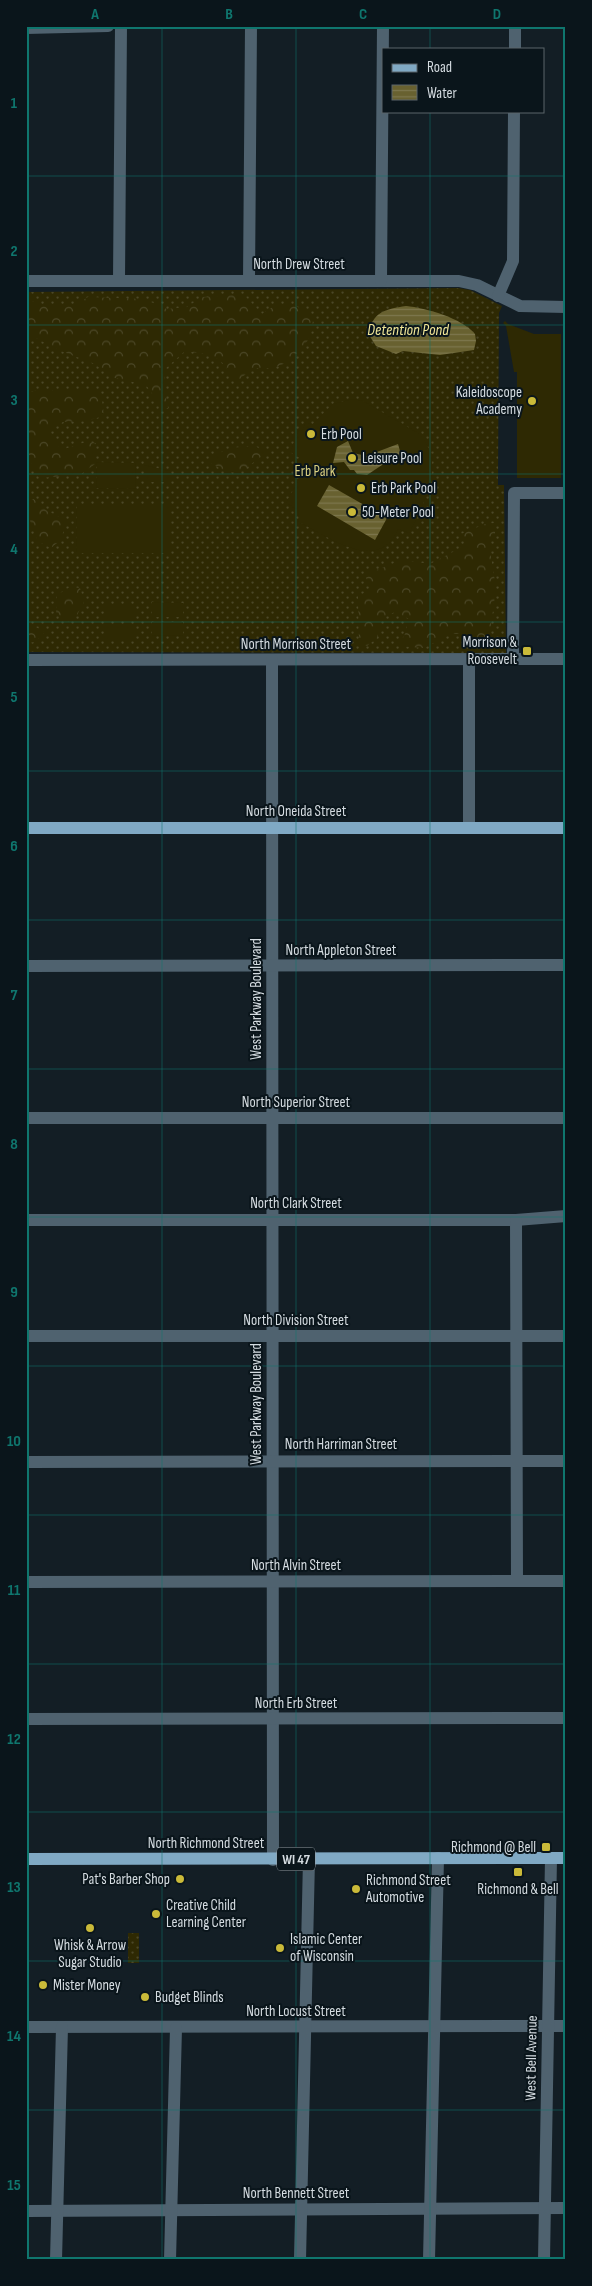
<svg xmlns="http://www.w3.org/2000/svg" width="592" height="2286" viewBox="0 0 592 2286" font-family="'Sofia Sans Condensed',sans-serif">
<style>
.grass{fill:url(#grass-dots)}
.forest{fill:url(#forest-crowns)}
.garden{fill:#2e2903}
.water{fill:url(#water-rules)}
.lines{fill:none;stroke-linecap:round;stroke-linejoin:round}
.minor{stroke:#4f626f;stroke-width:12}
.major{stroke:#80a9c4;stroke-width:12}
.grid{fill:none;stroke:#0f766e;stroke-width:1;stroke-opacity:0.55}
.poi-dot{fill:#caba39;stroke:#0a151b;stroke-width:2}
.labels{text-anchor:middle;stroke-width:4;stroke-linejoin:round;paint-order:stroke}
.shield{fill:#0a151b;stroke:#98a0a6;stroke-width:1}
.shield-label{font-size:14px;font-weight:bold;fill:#d5dce1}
.street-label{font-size:15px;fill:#d5dce1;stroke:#0a151b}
.poi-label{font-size:15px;fill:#d5dce1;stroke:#0a151b;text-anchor:start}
.park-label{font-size:15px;fill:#d9cf80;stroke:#0a151b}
.water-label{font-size:16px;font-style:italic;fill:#f2e798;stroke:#0a151b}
.neatline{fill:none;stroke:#0f766e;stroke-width:2}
.grid-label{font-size:16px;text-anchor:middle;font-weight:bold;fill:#0f766e}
</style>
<defs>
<pattern id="grass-dots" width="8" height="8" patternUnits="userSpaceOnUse" patternTransform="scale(1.25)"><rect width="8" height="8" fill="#2e2903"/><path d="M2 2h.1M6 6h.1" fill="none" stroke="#4b4727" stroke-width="1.8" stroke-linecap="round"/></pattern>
<pattern id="forest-crowns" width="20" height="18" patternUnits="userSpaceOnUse" patternTransform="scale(1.25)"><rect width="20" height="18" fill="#2e2903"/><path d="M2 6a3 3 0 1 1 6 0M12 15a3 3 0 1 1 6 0" fill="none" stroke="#4b4727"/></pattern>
<pattern id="water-rules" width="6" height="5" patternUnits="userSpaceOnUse" patternTransform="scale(1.25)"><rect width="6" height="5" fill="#686130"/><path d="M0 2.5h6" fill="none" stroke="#7d774e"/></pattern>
</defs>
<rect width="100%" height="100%" fill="#131e25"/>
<g class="grass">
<polygon points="458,288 470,290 502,306 499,313 498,485 504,485 506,653 26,652 26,292"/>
<rect x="128" y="1933" width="11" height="30"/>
</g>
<g class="forest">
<path d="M235 295 245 296 262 314C282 299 293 302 313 316 312 338 310 339 296 354 283 368 272 369 253 368L240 379 231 381C228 356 204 352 184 352L165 369 164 385 168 408H162L146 385 111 377 95 364 61 351 26 333V299L47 306 76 304 88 297 144 299 167 309 187 307 202 297Z"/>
<polygon points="39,389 56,391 95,391 102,400 104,416 86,421 63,422 49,431 61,450 86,442 96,443 95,464 80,475 39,478 35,466 26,460 26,394"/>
<path d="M255 446 267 453C240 470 240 482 209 462 223 447 235 447 255 446Z"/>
<path d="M34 499 46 510 65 520 62 539 51 548 37 541C34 527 26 516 26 502Z"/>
<polygon points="495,523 495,534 489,544 496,588 489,640 478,643 469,634 451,634 424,648 398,646 405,634 409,619 395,612 382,618 377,638 367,646 359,643 358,596 370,590 363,568 374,571 402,560 430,564 466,545 461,534 485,524"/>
<polygon points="70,587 80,588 84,602 77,615 68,622 56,613 57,595"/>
<polygon points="26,622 45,632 35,642 26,643"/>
</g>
<g class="garden">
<polygon points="505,321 508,324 534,334 561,334 561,478 517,478 517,372 514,372 506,326 503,323"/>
<path d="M353 399 363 401 418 433C447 460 424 505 409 533L398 529C379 575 329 537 299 522L298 510 286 503 302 474 298 471 297 463 300 458 290 452 299 430 302 431 306 422 312 425 333 404Z"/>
<polygon points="97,462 136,463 135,489 96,488"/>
<polygon points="144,465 170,471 170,482 144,482"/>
<polygon points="77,505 169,505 169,553 76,553"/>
<polygon points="152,602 183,603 183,617 152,617"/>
<rect x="105" y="604" width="31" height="15"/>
<polygon points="152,622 183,622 183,635 152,636"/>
<rect x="105" y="624" width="31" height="15"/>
</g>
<g class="water">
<path d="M406 306C426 308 462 318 475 334L476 341 474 350 440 355 403 351 396 354 376 346 369 335C371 312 386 309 406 306Z"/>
<polygon points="348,441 353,453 367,456 373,461 376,459 374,453 398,444 402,458 382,465 367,475 357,474 354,470 350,470 344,462 333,463 337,447"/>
<polygon points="329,485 387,518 375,540 317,506"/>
</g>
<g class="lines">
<g class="minor">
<polyline points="26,28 108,26"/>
<polyline points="515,49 515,26"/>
<polyline points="119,280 121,26"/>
<polyline points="249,280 251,26"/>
<polyline points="26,281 459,281 477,285 520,306 566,307"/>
<polyline points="381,281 383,26"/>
<polyline points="498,296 513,261 514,111"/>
<polyline points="513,659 514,493 566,493"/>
<polyline points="26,660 566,659"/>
<polyline points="272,660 273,1860"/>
<polyline points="469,660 469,828"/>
<polyline points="26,966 566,965"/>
<polyline points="26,1118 566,1118"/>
<polyline points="26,1220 516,1220 566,1216"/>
<polyline points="516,1220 517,1581"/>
<polyline points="26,1336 566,1336"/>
<polyline points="26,1462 566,1461"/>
<polyline points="26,1582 566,1581"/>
<polyline points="26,1719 566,1718"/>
<polyline points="26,2027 566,2026"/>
<polyline points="26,2211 566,2208"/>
<polyline points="56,2260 62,2027"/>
<polyline points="170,2260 176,2028"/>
<polyline points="300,2260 309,1859"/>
<polyline points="429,2260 438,1858"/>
<polyline points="544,2260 551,1858"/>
</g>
<g class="major">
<polyline points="26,828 566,828"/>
<polyline points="26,1859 566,1858"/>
</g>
</g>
<path class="grid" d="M162 26V2260M296 26V2260M430 26V49M430 111V2260M26 176H566M26 325H566M26 474H566M26 622H566M26 771H566M26 920H566M26 1069H566M26 1217H566M26 1366H566M26 1515H566M26 1664H566M26 1812H566M26 1961H566M26 2110H566"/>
<g class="poi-dot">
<circle cx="532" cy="401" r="5"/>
<circle cx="311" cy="434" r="5"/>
<circle cx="352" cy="458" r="5"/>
<circle cx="361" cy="488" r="5"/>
<circle cx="352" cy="512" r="5"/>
<rect x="522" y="646" width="10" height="10" rx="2.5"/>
<rect x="541" y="1842" width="10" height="10" rx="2.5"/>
<rect x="513" y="1867" width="10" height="10" rx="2.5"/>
<circle cx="180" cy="1879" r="5"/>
<circle cx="356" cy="1889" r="5"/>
<circle cx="156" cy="1914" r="5"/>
<circle cx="90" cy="1928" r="5"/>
<circle cx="280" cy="1948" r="5"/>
<circle cx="43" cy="1985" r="5"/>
<circle cx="145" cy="1997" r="5"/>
</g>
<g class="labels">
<rect class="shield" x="277" y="1847.5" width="38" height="23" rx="4"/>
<g class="shield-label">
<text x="296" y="1864">WI 47</text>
</g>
<g class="street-label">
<text x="299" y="269">North Drew Street</text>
<text x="296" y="649">North Morrison Street</text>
<text x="296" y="816">North Oneida Street</text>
<text x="341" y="955">North Appleton Street</text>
<text transform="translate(256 999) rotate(-90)" y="5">West Parkway Boulevard</text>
<text x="296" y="1107">North Superior Street</text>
<text x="296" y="1208">North Clark Street</text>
<text x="296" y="1325">North Division Street</text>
<text transform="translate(256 1404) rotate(-90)" y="5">West Parkway Boulevard</text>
<text x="341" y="1449">North Harriman Street</text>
<text x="296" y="1570">North Alvin Street</text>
<text x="296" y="1708">North Erb Street</text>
<text x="206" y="1848">North Richmond Street</text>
<text x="296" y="2016">North Locust Street</text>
<text transform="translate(531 2058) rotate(-89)" y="5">West Bell Avenue</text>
<text x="296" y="2198">North Bennett Street</text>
</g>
<g class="poi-label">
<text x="522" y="397" text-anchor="end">Kaleidoscope<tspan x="522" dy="17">Academy</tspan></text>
<text x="321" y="439">Erb Pool</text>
<text x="362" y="463">Leisure Pool</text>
<text x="371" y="493">Erb Park Pool</text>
<text x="362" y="517">50-Meter Pool</text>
<text x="517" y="647" text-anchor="end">Morrison &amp;<tspan x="517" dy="17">Roosevelt</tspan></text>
<text x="536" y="1852" text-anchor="end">Richmond @ Bell</text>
<text x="170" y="1884" text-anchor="end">Pat's Barber Shop</text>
<text x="366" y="1885">Richmond Street<tspan x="366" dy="17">Automotive</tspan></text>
<text x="518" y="1894" text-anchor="middle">Richmond &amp; Bell</text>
<text x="166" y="1910">Creative Child<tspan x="166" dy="17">Learning Center</tspan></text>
<text x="290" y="1944">Islamic Center<tspan x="290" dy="17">of Wisconsin</tspan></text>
<text x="90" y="1950" text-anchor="middle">Whisk &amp; Arrow<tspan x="90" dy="17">Sugar Studio</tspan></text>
<text x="53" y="1990">Mister Money</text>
<text x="155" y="2002">Budget Blinds</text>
</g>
<g class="park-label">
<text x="315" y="476">Erb Park</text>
</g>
<g class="water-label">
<text x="408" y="335">Detention Pond</text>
</g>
</g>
<rect width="592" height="2286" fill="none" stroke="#0a151b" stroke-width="55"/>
<rect x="382" y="48" width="162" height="65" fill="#0a151b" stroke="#5b656a"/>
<rect x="392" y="64" width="25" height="8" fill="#80a9c4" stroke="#5b656a"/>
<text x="427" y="72" font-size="15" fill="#d5dce1">Road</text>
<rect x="392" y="85" width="25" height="15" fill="url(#water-rules)" stroke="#5b656a"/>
<text x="427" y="98" font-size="15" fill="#d5dce1">Water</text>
<rect x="28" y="28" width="536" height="2230" class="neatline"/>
<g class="grid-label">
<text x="95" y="19">A</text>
<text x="229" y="19">B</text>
<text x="363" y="19">C</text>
<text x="497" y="19">D</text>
<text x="14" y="108">1</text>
<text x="14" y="256">2</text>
<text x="14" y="405">3</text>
<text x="14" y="554">4</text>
<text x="14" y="702">5</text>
<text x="14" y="851">6</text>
<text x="14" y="1000">7</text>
<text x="14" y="1149">8</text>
<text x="14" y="1297">9</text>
<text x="14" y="1446">10</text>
<text x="14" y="1595">11</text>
<text x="14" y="1744">12</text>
<text x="14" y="1892">13</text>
<text x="14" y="2041">14</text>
<text x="14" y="2190">15</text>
</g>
</svg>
